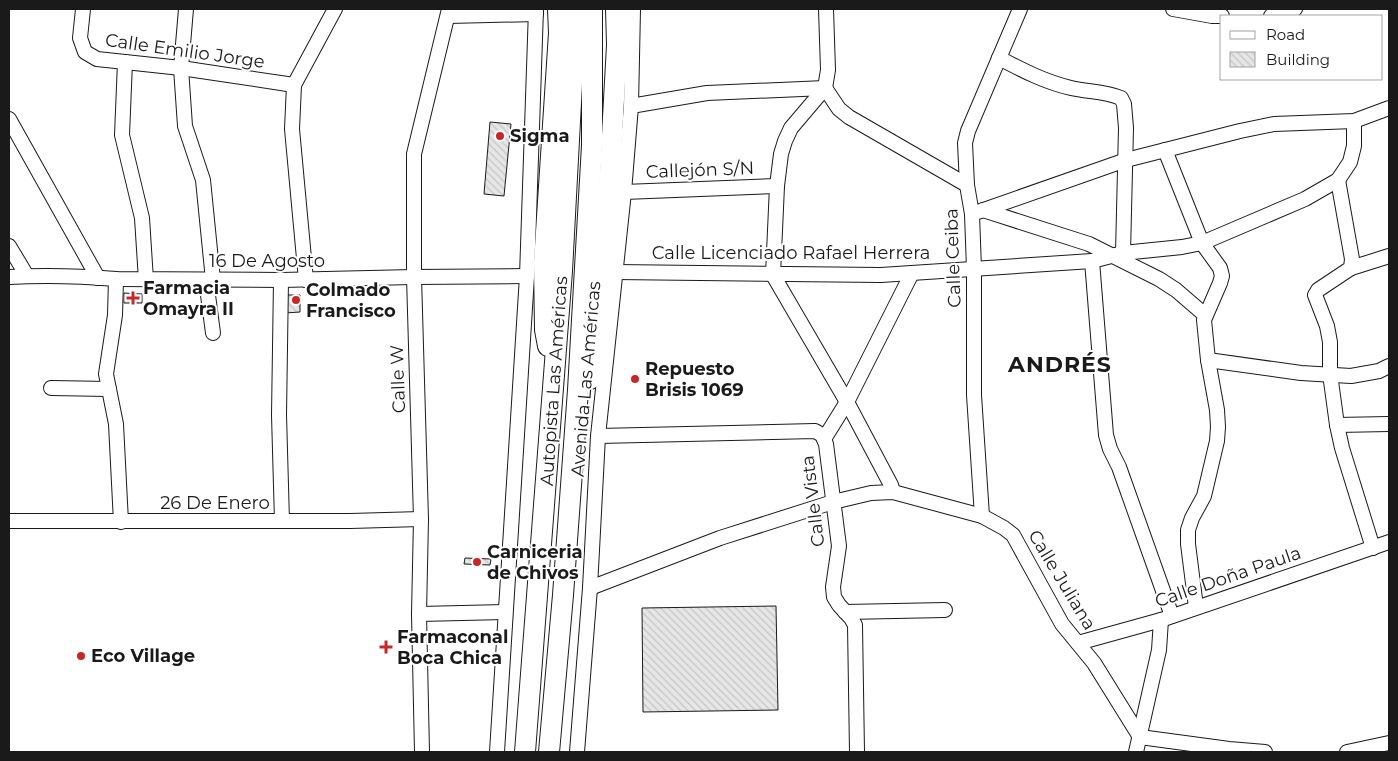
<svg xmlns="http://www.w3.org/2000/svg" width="1398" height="761" viewBox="0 0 1398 761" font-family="Montserrat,sans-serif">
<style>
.building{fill:url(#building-back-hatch);stroke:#1a1a1a}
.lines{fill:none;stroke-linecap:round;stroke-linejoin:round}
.minor-casing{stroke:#1a1a1a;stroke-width:16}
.highway-casing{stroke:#1a1a1a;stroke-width:22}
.minor{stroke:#fff;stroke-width:14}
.highway{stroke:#fff;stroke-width:20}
.poi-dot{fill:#c62828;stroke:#fff;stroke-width:2}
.labels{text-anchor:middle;stroke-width:4;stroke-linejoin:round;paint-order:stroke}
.street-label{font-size:18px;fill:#1a1a1a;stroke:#fff}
.poi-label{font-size:18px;font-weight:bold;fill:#1a1a1a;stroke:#fff;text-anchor:start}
.district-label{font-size:22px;font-weight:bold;letter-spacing:1px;fill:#1a1a1a;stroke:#fff}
</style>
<defs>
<pattern id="building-back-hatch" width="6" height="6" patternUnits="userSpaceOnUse" patternTransform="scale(1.25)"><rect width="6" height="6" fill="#e6e6e6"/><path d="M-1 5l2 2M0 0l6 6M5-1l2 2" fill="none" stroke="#c5c5c5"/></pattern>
</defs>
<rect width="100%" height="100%" fill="#fff"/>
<g class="building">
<polygon points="490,122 511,124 504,196 484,194"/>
<polygon points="124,293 142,294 142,303 124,303"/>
<polygon points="284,295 300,295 300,312 285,313"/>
<polygon points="465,558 491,559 490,565 464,564"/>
<polygon points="776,606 778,710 643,712 642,608"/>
</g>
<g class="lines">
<g class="minor-casing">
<g id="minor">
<polyline points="83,9 80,38 85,52 97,59 181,68 294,85"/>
<polyline points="186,9 181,68 185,126 203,180 213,280"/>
<polyline points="826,9 828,70 825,88 791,128 785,141 781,154 777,186 773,275 847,402 891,485 893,492"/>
<polyline points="1173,9 1212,16 1222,16"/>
<polyline points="448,16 536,14"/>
<polyline points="1271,16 1295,9"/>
<path d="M999 58C1022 70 1045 82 1071 88 1088 92 1105 91 1121 98L1124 104 1126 128 1123 253"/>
<polyline points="125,62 122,135 142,218 146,280"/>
<polyline points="825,88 839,109 849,117 967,185"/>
<polyline points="631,106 707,93 825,88"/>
<polyline points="9,119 98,278"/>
<polyline points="1165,150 1202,243 1220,268 1222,276 1220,283 1204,320 1208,360 1217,410 1218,427 1217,441 1204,496 1192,518 1188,530 1188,544 1196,607"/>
<polyline points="1338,180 1352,259 1351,268 1318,290 1315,295 1327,326 1330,342 1330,374 1337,425 1342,448 1373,548"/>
<polyline points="624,192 777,186"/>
<polyline points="983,210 1089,244 1159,279 1176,290 1205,315"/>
<polyline points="972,214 1126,160 1240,131 1274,124 1354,121 1389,108"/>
<polyline points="9,246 27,276"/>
<polyline points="1092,261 1106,435 1110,449 1119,467 1172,616"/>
<polyline points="1351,268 1389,256"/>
<polyline points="615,272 881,275 1092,261 1123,253 1182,247 1202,243 1305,199 1338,180 1350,162 1354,146 1354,121"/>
<path d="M9 277C44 275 81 276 116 279L281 280 414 277 527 276"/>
<polyline points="116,279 115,315 106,374 116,424 121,522"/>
<polyline points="206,280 213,333"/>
<polyline points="281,280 279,415 282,521"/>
<polyline points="306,280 292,129 294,85 335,9"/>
<polyline points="1208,360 1301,373 1351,376 1379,371 1389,366"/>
<polyline points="51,388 109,389"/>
<polyline points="1337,425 1389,424"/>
<polyline points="598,436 815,431 822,435 826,444 839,546 833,587 834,597 839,605 851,618 855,625 857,752"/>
<polyline points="824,439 847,402 912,273"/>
<polyline points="982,516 974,395 974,269 972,214 967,185 965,143 968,131 1020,9"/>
<polyline points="9,521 350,521 421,519"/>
<polyline points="590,588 720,538 833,502 871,493 893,492 982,516 1004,528 1013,535 1062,624 1094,663 1140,737 1229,749 1265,752"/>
<polyline points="845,612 945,610"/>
<polyline points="419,614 505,612"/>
<polyline points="1078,643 1161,620 1389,542"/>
<polyline points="422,752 419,614 421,519 414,277 414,154 449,9"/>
<polyline points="497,752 527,276 536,9"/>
<polyline points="577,752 590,588 598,436 624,192 631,106 633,9"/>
<polyline points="1136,752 1159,650 1161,620"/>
<polyline points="1347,752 1389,743"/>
</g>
</g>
<g class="highway-casing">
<g id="highway">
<polyline points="548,346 545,330 544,263 559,33 558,9"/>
<polyline points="590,379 600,309 610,172 617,45 616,9"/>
<polyline points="525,752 562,271 576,9"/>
<polyline points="549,752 563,595 578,390 592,145 592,9"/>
</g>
</g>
<use href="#minor" class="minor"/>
<use href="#highway" class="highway"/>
</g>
<g class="poi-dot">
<circle cx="500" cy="136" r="5"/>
<path d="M130.5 290.5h5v5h5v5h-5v5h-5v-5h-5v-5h5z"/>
<circle cx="296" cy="300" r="5"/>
<circle cx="635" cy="379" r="5"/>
<circle cx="477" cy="562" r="5"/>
<path d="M383.5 639.5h5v5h5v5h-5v5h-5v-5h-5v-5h5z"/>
<circle cx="81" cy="656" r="5"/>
</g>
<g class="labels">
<g class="street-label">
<text transform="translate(185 51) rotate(8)" y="6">Calle Emilio Jorge</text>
<text transform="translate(700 170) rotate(-2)" y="6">Callejón S/N</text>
<text x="791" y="259">Calle Licenciado Rafael Herrera</text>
<text transform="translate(953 258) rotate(-92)" y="6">Calle Ceiba</text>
<text x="267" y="267">16 De Agosto</text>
<text transform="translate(398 379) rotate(-92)" y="6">Calle W</text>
<text transform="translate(586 379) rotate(-85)" y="6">Avenida Las Américas</text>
<text transform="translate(554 381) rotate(-86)" y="6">Autopista Las Américas</text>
<text transform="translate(813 501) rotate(-97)" y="6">Calle Vista</text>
<text x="215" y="509">26 De Enero</text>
<text transform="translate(1228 577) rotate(-19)" y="6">Calle Doña Paula</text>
<text transform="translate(1062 580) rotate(59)" y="6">Calle Juliana</text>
</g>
<g class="poi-label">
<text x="510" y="142">Sigma</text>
<text x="143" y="294">Farmacia<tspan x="143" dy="21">Omayra II</tspan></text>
<text x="306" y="296">Colmado<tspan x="306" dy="21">Francisco</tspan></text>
<text x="645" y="375">Repuesto<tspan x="645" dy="21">Brisis 1069</tspan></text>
<text x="487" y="558">Carniceria<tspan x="487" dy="21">de Chivos</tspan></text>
<text x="397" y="643">Farmaconal<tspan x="397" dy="21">Boca Chica</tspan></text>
<text x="91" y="662">Eco Village</text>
</g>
<g class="district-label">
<text x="1060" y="372">ANDRÉS</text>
</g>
</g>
<rect width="1398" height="761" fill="none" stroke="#1a1a1a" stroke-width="20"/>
<rect x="1220" y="15" width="162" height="65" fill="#ffffff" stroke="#a3a3a3"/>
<rect x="1230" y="31" width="25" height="8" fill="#ffffff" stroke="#a3a3a3"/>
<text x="1266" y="40" font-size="15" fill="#1a1a1a">Road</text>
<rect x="1230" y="52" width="25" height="15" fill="url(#building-back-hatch)" stroke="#a3a3a3"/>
<text x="1266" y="65" font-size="15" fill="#1a1a1a">Building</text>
</svg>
